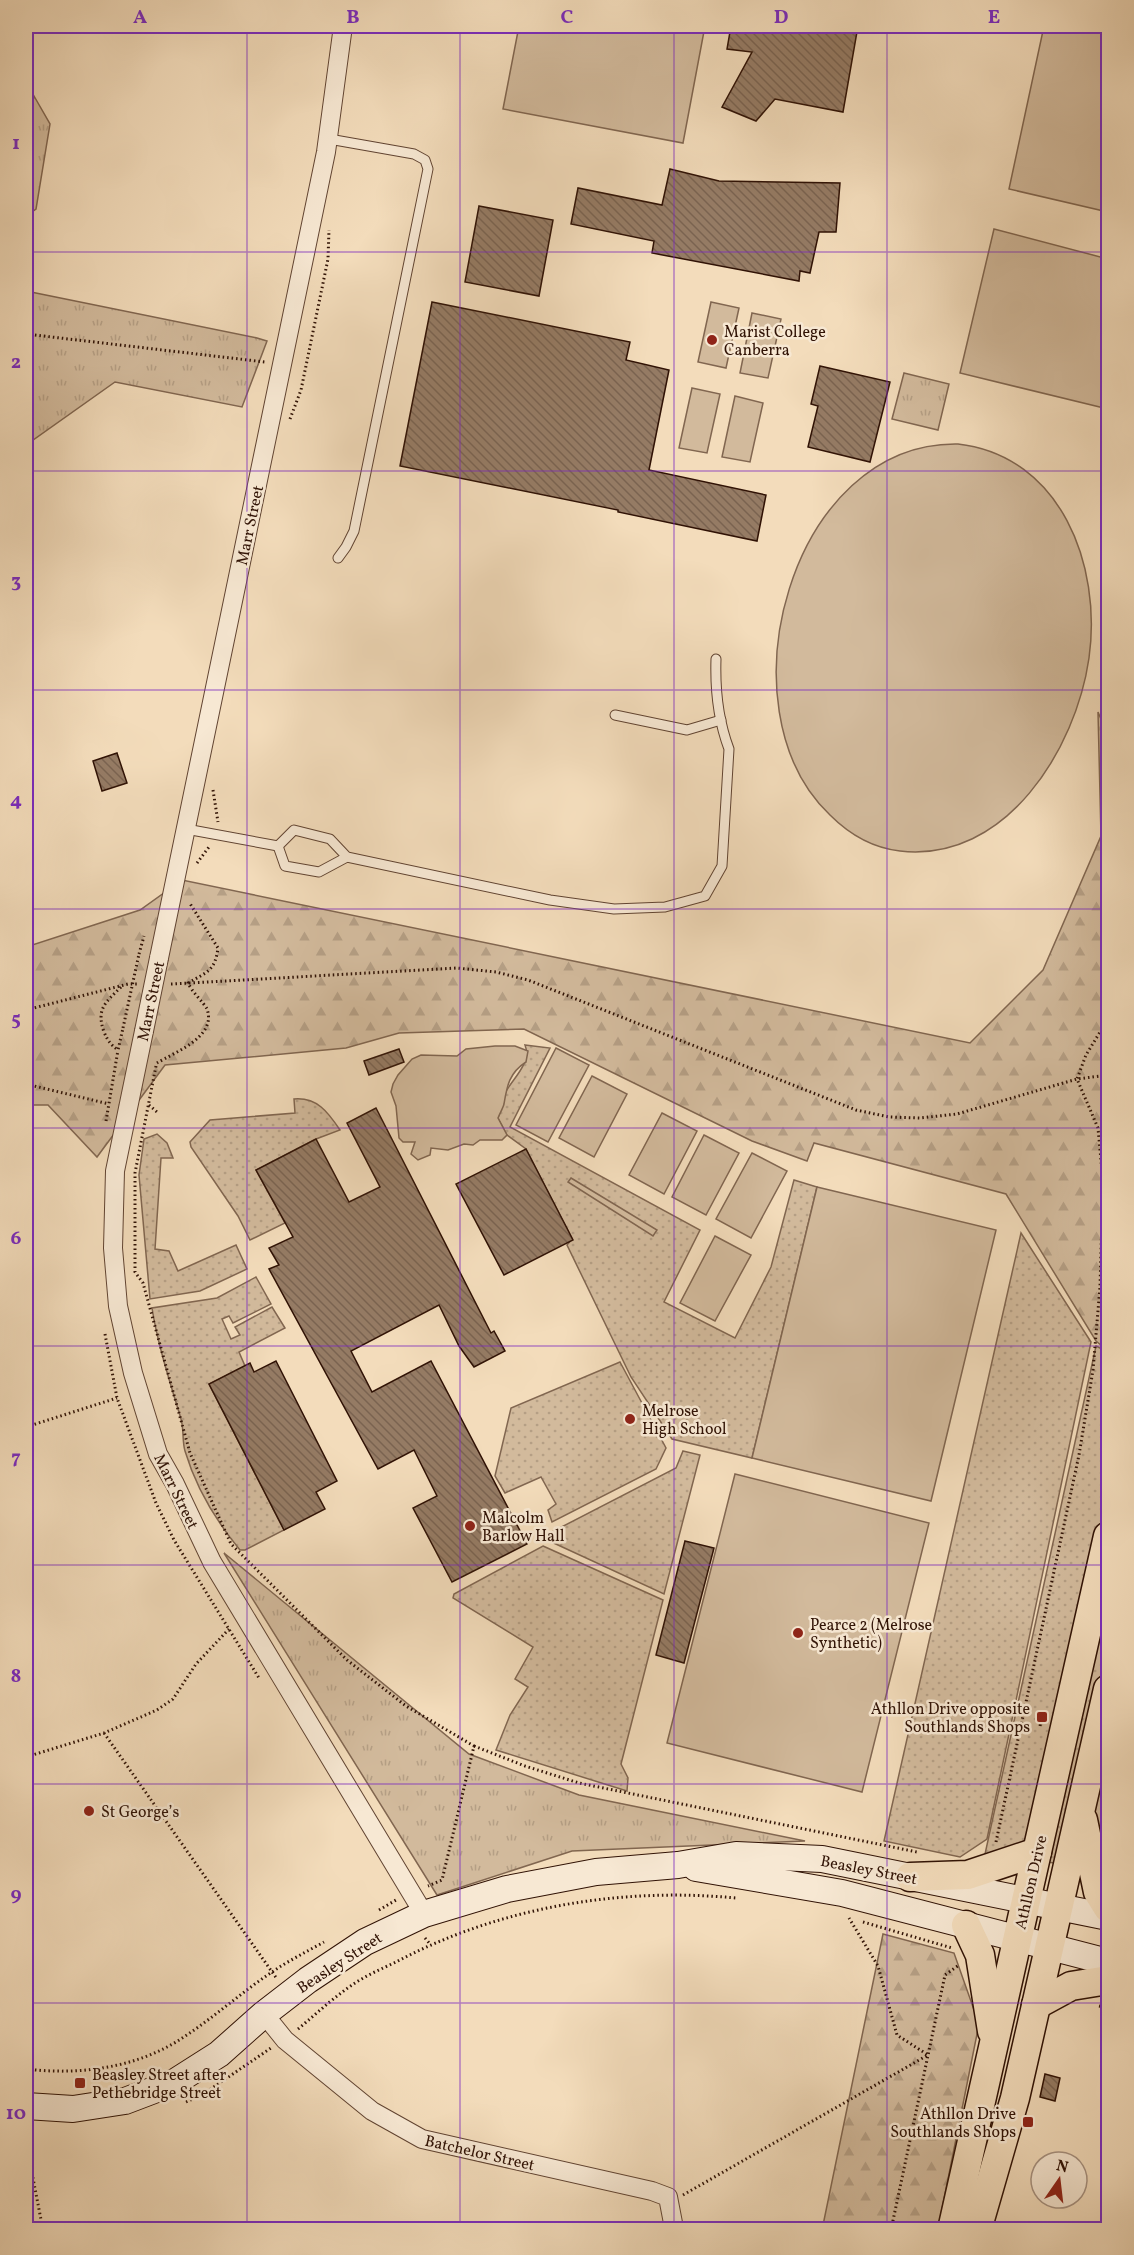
<svg xmlns="http://www.w3.org/2000/svg" width="1134" height="2255" viewBox="0 0 1134 2255" font-family="Vollkorn,serif">
<style>
.grass{fill:url(#grass-dots);stroke:#816650;stroke-width:1.5}
.forest{fill:url(#forest-firs);stroke:#816650;stroke-width:1.5}
.park{fill:url(#park-tufts);stroke:#816650;stroke-width:1.5}
.garden{fill:#d2ba9c;stroke:#816650;stroke-width:1.5}
.building{fill:url(#building-back-hatch);stroke:#301205;stroke-width:1.5}
.lines{fill:none;stroke-linecap:round;stroke-linejoin:round}
.service-casing{stroke:#614432;stroke-width:11}
.minor-casing{stroke:#614432;stroke-width:20}
.secondary-casing{stroke:#301205;stroke-width:28}
.primary-casing{stroke:#301205;stroke-width:31}
.path{stroke:#301205;stroke-width:3;stroke-dasharray:1.5 3;stroke-linecap:butt}
.service{stroke:#f7e8d3;stroke-width:9}
.minor{stroke:#f7e8d3;stroke-width:18}
.secondary{stroke:#f7e8d3;stroke-width:26}
.primary{stroke:#f3dcbb;stroke-width:28}
.minor-bridge-casing{stroke:#614432;stroke-width:20;stroke-linecap:butt}
.path-bridge{stroke:#301205;stroke-width:3;stroke-dasharray:1.5 3;stroke-linecap:butt}
.minor-bridge{stroke:#f7e8d3;stroke-width:18}
.grid{fill:none;stroke:#7b2cbf;stroke-width:1.5;stroke-opacity:0.55}
.poi-dot{fill:#8f2418;stroke:#f7e8d3;stroke-width:2}
.labels{text-anchor:middle;stroke-width:5;stroke-linejoin:round;paint-order:stroke}
.poi-label{font-size:16px;fill:#301205;stroke:#f7e8d3;text-anchor:start}
.street-label{font-size:16px;fill:#301205;stroke:#f7e8d3}
.neatline{fill:none;stroke:#7b2cbf;stroke-width:2}
.grid-label{font-size:20px;text-anchor:middle;font-weight:bold;fill:#7b2cbf}
</style>
<defs>
<pattern id="grass-dots" width="8" height="8" patternUnits="userSpaceOnUse" patternTransform="scale(1.5)"><rect width="8" height="8" fill="#d2ba9c"/><path d="M2 2h.1M6 6h.1" fill="none" stroke="#b59f85" stroke-width="1.8" stroke-linecap="round"/></pattern>
<pattern id="forest-firs" width="22" height="20" patternUnits="userSpaceOnUse" patternTransform="scale(1.5)"><rect width="22" height="20" fill="#d2ba9c"/><path d="M5 1l3.5 6h-7zM16 11l3.5 6h-7z" fill="#b59f85"/></pattern>
<pattern id="park-tufts" width="24" height="20" patternUnits="userSpaceOnUse" patternTransform="scale(1.5)"><rect width="24" height="20" fill="#d2ba9c"/><path d="M3 7l-1-3M5 7V3M7 7l1-3M15 17l-1-3M17 17v-4M19 17l1-3" fill="none" stroke="#b59f85"/></pattern>
<pattern id="building-back-hatch" width="6" height="6" patternUnits="userSpaceOnUse" patternTransform="scale(1.5)"><rect width="6" height="6" fill="#957b64"/><path d="M-1 5l2 2M0 0l6 6M5-1l2 2" fill="none" stroke="#7a6350"/></pattern>
</defs>
<rect width="100%" height="100%" fill="#f3dcbb"/>
<filter id="stains"><feTurbulence type="fractalNoise" baseFrequency=".00333" numOctaves="4"/><feColorMatrix values="0 0 0 0 .2 0 0 0 0 .09 0 0 0 0 .02 0 0 0 .5 -.17"/></filter>
<radialGradient id="worn" r=".72"><stop offset=".6" stop-color="#630" stop-opacity="0"/><stop offset="1" stop-color="#630" stop-opacity=".3"/></radialGradient>
<g class="grass">
<path d="M525 1045 550 1048 510 1127 700 1230 664 1302 735 1338 771 1267 794 1180 817 1187 752 1458 672 1439 631 1377 567 1245 572 1239 526 1149 507 1135 498 1118C500 1110 502 1101 505 1093 513 1078 532 1063 525 1045Z"/>
<path d="M294 1099C317 1097 328 1112 340 1130L316 1139 256 1170 285 1223 250 1240 238 1216 191 1147 190 1142 210 1120 295 1113Z"/>
<polygon points="157,1134 167,1143 173,1158 161,1158 155,1249 169,1251 178,1271 236,1245 247,1269 200,1291 150,1299 139,1175 144,1139"/>
<polygon points="1021,1233 1091,1342 987,1839 960,1857 884,1841"/>
<path d="M256 1277 271 1304 233 1323 229 1316 222 1319 231 1339 240 1335 235 1327 272 1307 285 1328 239 1352 245 1366 209 1384 284 1530 245 1550H240C216 1521 196 1488 185 1451 182 1441 184 1429 181 1419 170 1382 158 1346 152 1308L217 1298Z"/>
<polygon points="1096,1346 1108,1352 1108,1870 985,1854"/>
<polygon points="620,1362 666,1448 656,1469 552,1522 548,1510 556,1504 541,1477 505,1493 495,1476 511,1408"/>
<polygon points="683,1451 700,1455 664,1594 545,1539 546,1535 676,1468"/>
<polygon points="543,1546 663,1600 621,1764 628,1778 627,1791 496,1750 510,1715 528,1687 515,1679 533,1647 453,1598 454,1594"/>
</g>
<g class="forest">
<polygon points="1098,712 1108,736 1108,1351 1096,1341 1006,1194 814,1143 807,1161 752,1141 524,1029 399,1033 346,1048 165,1065 97,1157 48,1105 26,1105 26,947 140,910 182,880 970,1043 1043,970 1101,836"/>
<polygon points="883,1934 954,1953 979,2024 938,2229 822,2230"/>
</g>
<g class="park">
<polygon points="34,96 50,124 36,209 26,216 26,133"/>
<polygon points="26,291 257,338 267,341 242,407 115,382 26,445"/>
<polygon points="904,373 949,384 938,430 892,419"/>
<polygon points="224,1553 469,1754 579,1795 805,1841 572,1851 437,1895"/>
</g>
<g class="garden">
<polygon points="519,26 705,26 683,143 503,109"/>
<polygon points="1044,26 1108,26 1108,212 1009,189"/>
<polygon points="994,229 1108,259 1108,409 960,373"/>
<polygon points="711,302 739,308 726,368 698,362"/>
<polygon points="752,313 781,319 768,378 740,373"/>
<polygon points="692,388 720,394 707,453 679,448"/>
<polygon points="735,396 763,403 750,462 722,457"/>
<path d="M958 444C1061 456 1102 565 1089 658 1076 749 1006 863 900 851 873 848 849 834 830 815 718 709 791 441 958 444Z"/>
<path d="M495 1046H515L528 1051 526 1062C509 1073 507 1086 504 1104 503 1108 500 1113 498 1118L507 1135 502 1140H480L473 1145 464 1144 448 1150 431 1148 430 1155 418 1160 411 1154 415 1142H403L399 1138 396 1106 391 1092 393 1084 398 1075 412 1059 421 1055 457 1056 466 1049Z"/>
<polygon points="556,1048 589,1065 548,1142 516,1125"/>
<polygon points="592,1076 627,1094 594,1157 559,1138"/>
<polygon points="662,1113 697,1131 664,1194 629,1175"/>
<polygon points="704,1135 739,1153 706,1215 672,1197"/>
<polygon points="752,1153 787,1171 751,1238 716,1219"/>
<polygon points="571,1178 657,1230 653,1236 568,1182"/>
<polygon points="817,1187 996,1230 931,1501 752,1458"/>
<polygon points="715,1236 751,1255 715,1321 680,1303"/>
<polygon points="735,1474 929,1523 862,1792 667,1743"/>
</g>
<g class="building">
<polygon points="731,26 858,26 843,112 775,99 756,121 722,107 752,52 727,49"/>
<polygon points="670,169 719,181 840,183 836,232 819,232 810,273 800,271 799,281 652,253 654,241 571,224 578,188 662,205"/>
<polygon points="479,206 553,220 539,296 465,282"/>
<polygon points="432,302 630,342 626,360 669,370 649,470 766,495 757,541 618,512 618,510 400,466"/>
<polygon points="820,366 890,382 870,462 808,447 818,406 811,404"/>
<polygon points="117,753 127,783 102,791 93,761"/>
<polygon points="399,1049 404,1062 369,1075 364,1061"/>
<polygon points="376,1108 491,1333 494,1331 505,1351 474,1367 459,1346 439,1305 351,1351 372,1392 431,1361 527,1544 452,1582 413,1508 437,1496 414,1450 378,1469 269,1269 279,1265 269,1248 293,1237 256,1170 316,1139 349,1202 380,1187 347,1123"/>
<polygon points="526,1149 573,1240 504,1275 456,1184"/>
<polygon points="276,1361 337,1481 316,1492 325,1509 284,1530 209,1384 250,1363 254,1372"/>
<polygon points="685,1541 714,1548 684,1663 656,1655"/>
<polygon points="1045,2074 1060,2078 1055,2101 1040,2097"/>
</g>
<g class="lines">
<g class="service-casing">
<g id="service">
<polyline points="329,139 414,154 425,160 428,169 354,531 346,547 338,558"/>
<polyline points="615,715 687,730 721,720"/>
<path d="M186 829 278 846 294 830 330 839 347 857 550 900 614 909 665 907 705 896 722 866 729 749C718 720 715 690 716 659"/>
<polyline points="278,846 285,866 319,872 347,857"/>
</g>
</g>
<g class="minor-casing">
<g id="minor">
<polyline points="159,958 326,152 343,26"/>
<polyline points="144,1031 115,1171 113,1248 118,1306 133,1373 158,1454 175,1484 212,1562 424,1914"/>
<polyline points="264,2014 285,2040 372,2111 422,2139 652,2191 668,2197 673,2223 672,2230"/>
</g>
</g>
<g class="secondary-casing">
<g id="secondary">
<polyline points="696,1868 842,1893 1108,1962"/>
<polyline points="26,2106 73,2109 125,2101 175,2082 219,2054 264,2014 308,1980 365,1942 424,1914 507,1889 596,1872 678,1865 736,1855 822,1859 1108,1917"/>
</g>
</g>
<g class="primary-casing">
<g id="primary">
<polyline points="1083,1820 1098,1892 1108,1908"/>
<polyline points="910,1877 968,1875 1037,1852"/>
<polyline points="966,1925 980,1955 992,2031"/>
<polyline points="1036,2005 1071,1986 1108,1980"/>
<polyline points="952,2230 1108,1536"/>
<polyline points="977,2230 1015,2098 1108,1689"/>
</g>
</g>
<g class="path">
<polyline points="26,334 265,362"/>
<polyline points="290,419 301,390 328,259 329,230"/>
<polyline points="1108,676 1103,710 1108,804"/>
<polyline points="213,790 218,822"/>
<polyline points="197,863 209,847"/>
<polyline points="139,954 144,936"/>
<polyline points="171,984 457,968 496,972 528,980 856,1110 889,1117 920,1118 957,1114 1077,1079 1108,1075"/>
<path d="M121 987C105 1003 96 1009 104 1032 108 1041 110 1044 118 1050L123 1028"/>
<polyline points="26,1010 128,984 137,984"/>
<path d="M157 1063C175 1052 217 1037 207 1009 204 1003 192 992 188 983 207 972 215 971 218 948L189 902"/>
<polyline points="156,1066 135,1173 135,1272 143,1283 190,1453 231,1544 347,1660 406,1706 474,1746 442,1880 428,1886"/>
<polyline points="26,1084 109,1104"/>
<polyline points="149,1105 158,1113"/>
<polyline points="106,1121 118,1050"/>
<polyline points="105,1334 117,1398 156,1503 174,1540 259,1678"/>
<polyline points="26,1427 117,1398"/>
<polyline points="1040,1726 1042,1717"/>
<polyline points="104,1733 277,1979"/>
<polyline points="474,1746 525,1766 579,1783 917,1852"/>
<polyline points="26,1757 104,1733 157,1710 173,1699 196,1664 229,1629"/>
<polyline points="996,1842 1079,1455 1093,1370 1100,1287 1103,1182 1098,1128 1077,1079 1086,1055 1108,1019"/>
<polyline points="379,1910 396,1900"/>
<polyline points="863,1922 952,1948"/>
<polyline points="425,1938 430,1944"/>
<polyline points="1099,2006 1108,2008"/>
<path d="M298 2029C316 2014 333 1998 352 1985 365 1976 381 1969 396 1962 500 1907 620 1887 736 1898"/>
<path d="M26 2069C76 2075 131 2069 176 2042 210 2021 239 1994 272 1972 288 1961 306 1952 324 1942"/>
<polyline points="186,2102 202,2095 271,2048"/>
<polyline points="26,2142 43,2230"/>
<polyline points="683,2195 928,2055 897,2035 878,1966 849,1918"/>
<polyline points="891,2230 945,1975 959,1965"/>
</g>
<use href="#service" class="service"/>
<use href="#minor" class="minor"/>
<use href="#secondary" class="secondary"/>
<use href="#primary" class="primary"/>
<g class="minor-bridge-casing">
<polyline id="minor-bridge" points="144,1031 159,958"/>
</g>
<polyline class="path-bridge" points="123,1028 139,954"/>
<use href="#minor-bridge" class="minor-bridge"/>
</g>
<path class="grid" d="M247 26V2230M460 26V2230M674 26V2230M887 26V2230M26 252H1108M26 471H1108M26 690H1108M26 909H1108M26 1128H1108M26 1346H1108M26 1565H1108M26 1784H1108M26 2003H1108"/>
<g class="poi-dot">
<circle cx="712" cy="340" r="6"/>
<circle cx="630" cy="1419" r="6"/>
<circle cx="470" cy="1526" r="6"/>
<circle cx="798" cy="1633" r="6"/>
<rect x="1036" y="1711" width="12" height="12" rx="3"/>
<circle cx="89" cy="1811" r="6"/>
<rect x="74" y="2077" width="12" height="12" rx="3"/>
<rect x="1022" y="2116" width="12" height="12" rx="3"/>
</g>
<g class="labels">
<g class="poi-label">
<text x="724" y="337">Marist College<tspan x="724" dy="18">Canberra</tspan></text>
<text x="642" y="1416">Melrose<tspan x="642" dy="18">High School</tspan></text>
<text x="482" y="1523">Malcolm<tspan x="482" dy="18">Barlow Hall</tspan></text>
<text x="810" y="1630">Pearce 2 (Melrose<tspan x="810" dy="18">Synthetic)</tspan></text>
<text x="1030" y="1714" text-anchor="end">Athllon Drive opposite<tspan x="1030" dy="18">Southlands Shops</tspan></text>
<text x="101" y="1817">St George’s</text>
<text x="92" y="2080">Beasley Street after<tspan x="92" dy="18">Pethebridge Street</tspan></text>
<text x="1016" y="2119" text-anchor="end">Athllon Drive<tspan x="1016" dy="18">Southlands Shops</tspan></text>
</g>
<g class="street-label">
<text transform="translate(249 525) rotate(-78)" y="6">Marr Street</text>
<text transform="translate(150 1001) rotate(-78)" y="6">Marr Street</text>
<text transform="translate(177 1491) rotate(64)" y="6">Marr Street</text>
<text transform="translate(869 1869) rotate(11)" y="6">Beasley Street</text>
<text transform="translate(1030 1882) rotate(-77)" y="6">Athllon Drive</text>
<text transform="translate(339 1962) rotate(-33)" y="6">Beasley Street</text>
<text transform="translate(480 2152) rotate(13)" y="6">Batchelor Street</text>
</g>
</g>
<rect width="1134" height="2255" fill="none" stroke="#f3dcbb" stroke-width="66"/>
<g transform="translate(1059 2180) rotate(14)"><circle r="28" fill="#f7e8d3" stroke="#a79281" stroke-width="1.5"/>
<path d="M0-4.5L10 22L0 15L-10 22Z" fill="#8f2418"/>
<text y="-9" font-size="16" font-weight="bold" text-anchor="middle" fill="#301205">N</text>
</g>
<rect x="33" y="33" width="1068" height="2189" class="neatline"/>
<g class="grid-label">
<text x="140" y="23">A</text>
<text x="353" y="23">B</text>
<text x="567" y="23">C</text>
<text x="781" y="23">D</text>
<text x="994" y="23">E</text>
<text x="16" y="149">1</text>
<text x="16" y="368">2</text>
<text x="16" y="587">3</text>
<text x="16" y="806">4</text>
<text x="16" y="1025">5</text>
<text x="16" y="1244">6</text>
<text x="16" y="1463">7</text>
<text x="16" y="1682">8</text>
<text x="16" y="1900">9</text>
<text x="16" y="2119">10</text>
</g>
<rect width="100%" height="100%" filter="url(#stains)"/>
<rect width="100%" height="100%" fill="url(#worn)"/>
</svg>
